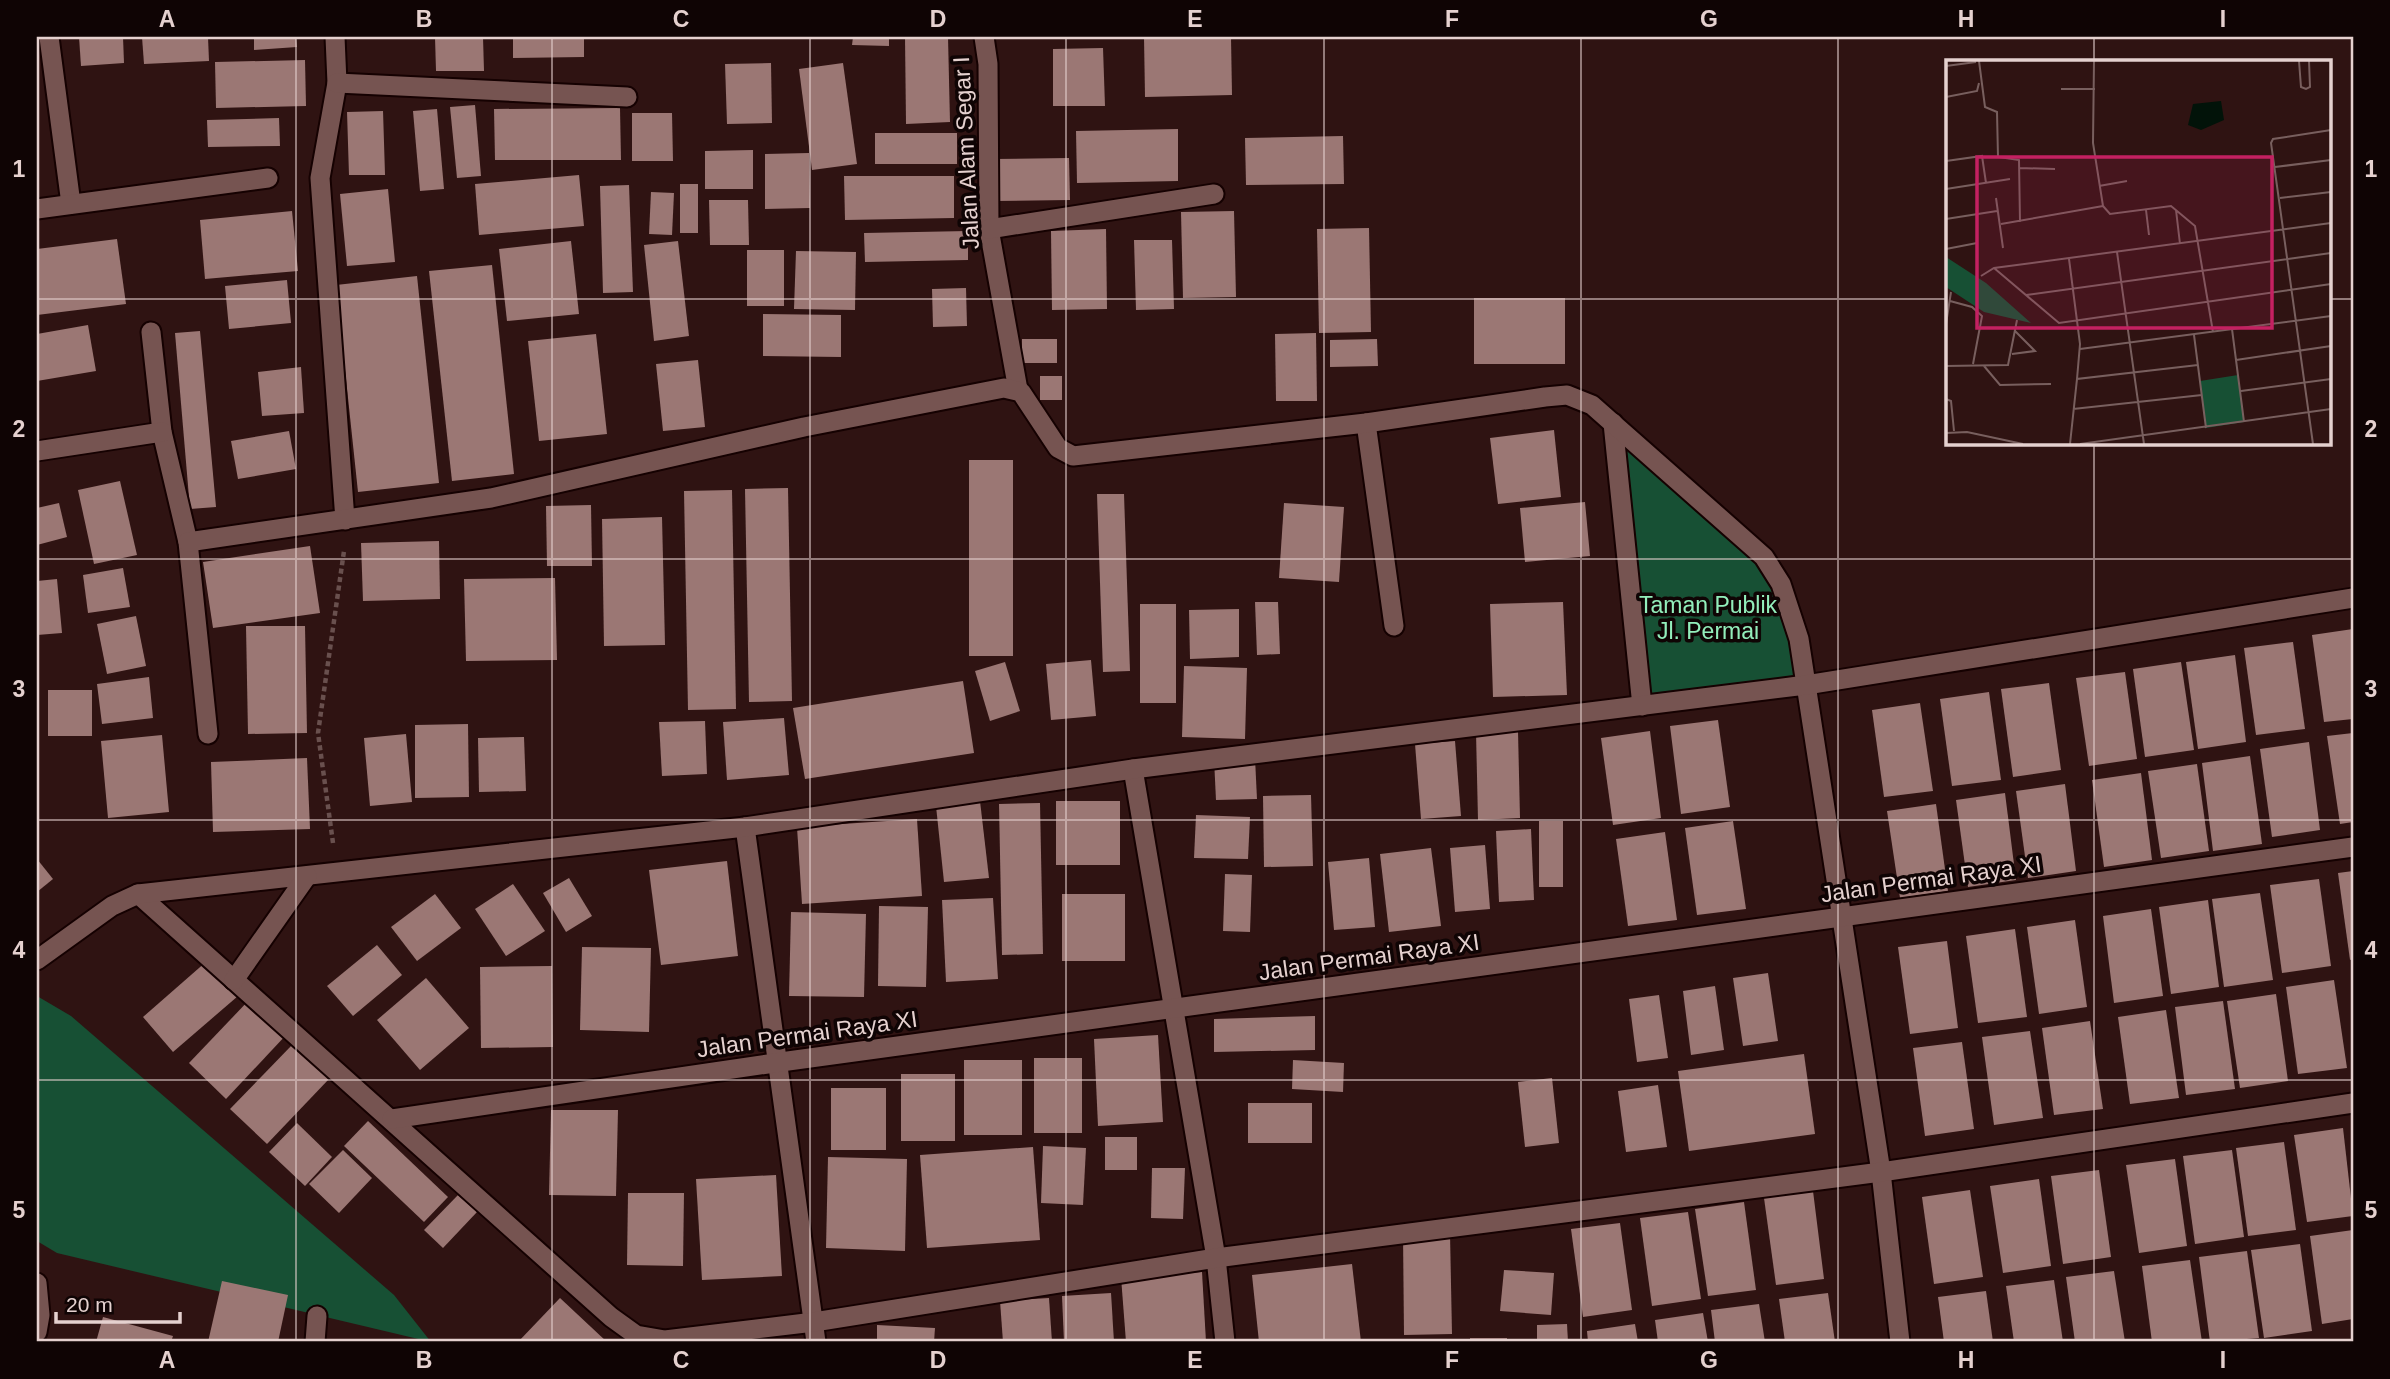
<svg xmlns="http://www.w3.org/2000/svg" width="2390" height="1379" viewBox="0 0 2390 1379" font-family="Helvetica,sans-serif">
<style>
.green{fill:#175034}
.building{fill:#9b7774}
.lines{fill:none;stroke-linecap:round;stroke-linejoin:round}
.minor-casing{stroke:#150101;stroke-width:23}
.path{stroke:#69504e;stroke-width:4.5;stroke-dasharray:5 3.5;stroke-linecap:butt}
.minor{stroke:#765451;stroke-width:19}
.grid{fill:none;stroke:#e5d1cf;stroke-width:2;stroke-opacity:0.55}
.labels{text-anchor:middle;stroke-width:7;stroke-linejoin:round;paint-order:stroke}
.street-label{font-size:23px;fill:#e5d1cf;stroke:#0f0404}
.park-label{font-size:23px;fill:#93eebb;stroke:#0f0404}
.inset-road{fill:none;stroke:#785f5e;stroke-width:2}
.view{fill:#c42161;fill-opacity:0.15;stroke:#c42161;stroke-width:3.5}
.inset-edge{fill:none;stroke:#e5d1cf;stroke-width:3.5}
.neatline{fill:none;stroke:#e5d1cf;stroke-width:2.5}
.grid-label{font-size:23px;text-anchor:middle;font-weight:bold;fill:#e5d1cf}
</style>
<rect width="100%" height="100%" fill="#2f1312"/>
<g class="green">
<polygon points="1613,423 1764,557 1806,685 1642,706"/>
<polygon points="37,996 71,1016 394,1295 431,1342 57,1253 37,1241"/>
</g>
<g class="building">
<polygon points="79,37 123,37 124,63 81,66"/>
<polygon points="142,37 208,37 209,61 144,64"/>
<polygon points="254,37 296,37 297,47 254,50"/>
<polygon points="435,37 483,37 484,71 436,71"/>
<polygon points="513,37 584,37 584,57 513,58"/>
<polygon points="853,37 889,37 889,46 852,45"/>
<polygon points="905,37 948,37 950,122 906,124"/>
<polygon points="1144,37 1231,37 1232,95 1145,97"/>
<polygon points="1103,48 1105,106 1053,106 1053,49"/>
<polygon points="305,60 306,106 216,108 215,62"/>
<polygon points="771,63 772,123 727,124 725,64"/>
<polygon points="843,63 857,164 812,170 799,69"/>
<polygon points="475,105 481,176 457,178 450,107"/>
<polygon points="620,108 621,160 495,160 494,109"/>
<polygon points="437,109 444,189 420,191 413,111"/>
<polygon points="383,111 385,175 349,175 347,112"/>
<polygon points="632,113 672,113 673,161 632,161"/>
<polygon points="279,118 280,146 208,147 207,120"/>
<polygon points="1178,129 1178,181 1077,183 1076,131"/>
<rect x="875" y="133" width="82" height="31"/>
<polygon points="1343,136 1344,184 1246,185 1245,138"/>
<polygon points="753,150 753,189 705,189 705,151"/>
<polygon points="809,153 810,208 765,209 765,154"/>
<polygon points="1069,158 1070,200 994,201 993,159"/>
<polygon points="579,175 584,226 479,235 475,184"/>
<polygon points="844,176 954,176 954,218 845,220"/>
<rect x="680" y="184" width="18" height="49"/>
<polygon points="629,185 633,292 603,293 600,186"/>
<polygon points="388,189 395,262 347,266 340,194"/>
<polygon points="651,192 674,193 672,235 649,234"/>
<polygon points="709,200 748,200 749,245 710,245"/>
<polygon points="292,211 298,271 205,279 200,220"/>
<polygon points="1234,211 1236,297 1183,298 1181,212"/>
<polygon points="1369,228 1371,332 1319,333 1317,229"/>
<polygon points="1106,229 1107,309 1052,310 1051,231"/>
<polygon points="968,231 968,260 865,262 864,233"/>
<polygon points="117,239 126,304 37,315 37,249"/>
<polygon points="1134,240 1172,240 1174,309 1136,310"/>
<polygon points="571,241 579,314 507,321 499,249"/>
<polygon points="678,241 689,336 654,341 644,245"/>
<rect x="747" y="250" width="37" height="56"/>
<polygon points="796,251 856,252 855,310 794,309"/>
<polygon points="492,265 514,474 452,481 429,271"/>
<polygon points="417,276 439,483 358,492 336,285"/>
<polygon points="287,280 291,323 229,329 225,286"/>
<polygon points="966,288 967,326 933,327 932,289"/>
<rect x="1474" y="298" width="91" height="66"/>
<polygon points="763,314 841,315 841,357 763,356"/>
<polygon points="88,325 96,371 37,381 37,334"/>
<polygon points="200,331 216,507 190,509 175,333"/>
<polygon points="1316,333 1317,401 1276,401 1275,334"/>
<polygon points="596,334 607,434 539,441 528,341"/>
<rect x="1022" y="339" width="35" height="24"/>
<polygon points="1377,339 1378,366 1330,367 1330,340"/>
<polygon points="698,360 705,427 663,431 656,364"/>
<polygon points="301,367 304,413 262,416 258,372"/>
<rect x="1040" y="376" width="22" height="24"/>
<polygon points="1554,430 1561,497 1498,504 1490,438"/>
<polygon points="289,431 296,469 238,479 231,441"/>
<rect x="969" y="460" width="44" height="196"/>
<polygon points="120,481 137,555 94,564 78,490"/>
<polygon points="788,488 792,701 749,702 745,489"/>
<polygon points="732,490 736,709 688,710 684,491"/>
<polygon points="1097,494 1124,494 1130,671 1103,672"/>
<polygon points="1585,502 1590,556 1525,562 1520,508"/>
<polygon points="59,503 67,537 37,545 37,508"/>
<polygon points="1284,503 1344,507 1339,582 1279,578"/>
<polygon points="591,505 592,566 547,566 546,506"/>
<polygon points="662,517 665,645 604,646 602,519"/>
<polygon points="439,541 440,599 363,601 361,543"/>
<polygon points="310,546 320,613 213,628 203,562"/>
<polygon points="123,568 130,607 88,613 83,575"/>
<polygon points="555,578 557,660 466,661 464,579"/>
<polygon points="57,579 62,633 37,635 37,581"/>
<polygon points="1255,602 1278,602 1280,654 1257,655"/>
<polygon points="1563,602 1567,695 1493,697 1490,604"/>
<rect x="1140" y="604" width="36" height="99"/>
<polygon points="1239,609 1239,657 1190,659 1189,610"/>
<polygon points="136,616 146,666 107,674 97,624"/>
<polygon points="246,626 305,626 307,733 248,734"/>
<polygon points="2353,629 2353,719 2324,722 2312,635"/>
<polygon points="2293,642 2305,729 2256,735 2244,648"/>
<polygon points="2235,655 2246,742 2198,749 2186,662"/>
<polygon points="1091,660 1096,716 1051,720 1046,664"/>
<polygon points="1005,662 1020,711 990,721 975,671"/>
<polygon points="2181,662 2194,750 2145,757 2133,669"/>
<polygon points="1184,666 1247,668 1245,739 1182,737"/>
<polygon points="2125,672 2137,759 2089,766 2076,678"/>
<polygon points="149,677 153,718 102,724 97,684"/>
<polygon points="963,681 974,753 805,779 793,708"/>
<polygon points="2049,683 2061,770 2013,777 2001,689"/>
<rect x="48" y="690" width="44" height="46"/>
<polygon points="1989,692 2001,780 1952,786 1940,699"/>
<polygon points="1920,703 1933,791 1884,797 1872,710"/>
<polygon points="784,718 789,775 727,780 723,722"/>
<polygon points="1718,720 1730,807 1681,814 1670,726"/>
<polygon points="705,721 707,774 662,776 659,722"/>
<polygon points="468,724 469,797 415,798 415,725"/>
<polygon points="1518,731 1520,818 1478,820 1476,732"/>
<polygon points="1650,731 1661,818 1613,825 1601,738"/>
<polygon points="2353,733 2353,822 2340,824 2327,736"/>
<polygon points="406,734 412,802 370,806 364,738"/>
<polygon points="162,735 169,812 108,818 101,741"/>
<polygon points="524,737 526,791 479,792 478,738"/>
<polygon points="1455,741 1461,816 1421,819 1415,744"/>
<polygon points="2309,742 2320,830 2272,837 2260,749"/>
<polygon points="2250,756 2262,844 2213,851 2202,763"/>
<polygon points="307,758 310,829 213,832 211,762"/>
<polygon points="1255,758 1257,799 1216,800 1214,759"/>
<polygon points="2197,764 2209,851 2161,858 2148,771"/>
<polygon points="2141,773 2152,860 2104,867 2092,780"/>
<polygon points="2065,784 2076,871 2028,878 2016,791"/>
<polygon points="2005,793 2016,880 1968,887 1956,800"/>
<polygon points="1311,795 1313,866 1264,867 1263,796"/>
<polygon points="980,801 989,878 944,882 936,806"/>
<rect x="1056" y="801" width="64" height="64"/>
<polygon points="1040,803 1043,954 1002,955 999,804"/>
<polygon points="1936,804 1948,891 1900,898 1887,811"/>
<polygon points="1196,815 1250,817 1248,859 1194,858"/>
<polygon points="917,819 922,896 802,904 797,827"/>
<rect x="1539" y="821" width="24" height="66"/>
<polygon points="1733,821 1746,909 1697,915 1685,828"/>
<polygon points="1531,829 1534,900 1499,902 1496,831"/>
<polygon points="1665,832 1677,920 1628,926 1616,839"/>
<polygon points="1485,845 1490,909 1455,912 1450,848"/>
<polygon points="1431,848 1441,926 1389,932 1380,854"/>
<polygon points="1369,858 1375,927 1334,930 1328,862"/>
<polygon points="37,859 53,879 37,892"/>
<polygon points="727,861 738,956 661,965 649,870"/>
<polygon points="2353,871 2353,959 2350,960 2338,873"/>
<polygon points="1225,874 1252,875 1250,932 1223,931"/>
<polygon points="569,878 592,916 566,932 543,893"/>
<polygon points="2319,879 2331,966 2282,973 2270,885"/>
<polygon points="513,884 545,931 506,956 475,909"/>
<polygon points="2260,893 2273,980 2224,987 2212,899"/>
<polygon points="435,894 461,928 417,961 391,927"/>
<rect x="1062" y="894" width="63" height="67"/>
<polygon points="993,898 998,979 946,982 942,900"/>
<polygon points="2208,900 2219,987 2171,994 2159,907"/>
<polygon points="879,906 928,907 926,987 878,986"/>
<polygon points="2151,909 2163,996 2114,1003 2103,916"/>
<polygon points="791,912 866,914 864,997 789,996"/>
<polygon points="2075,920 2087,1007 2039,1014 2027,927"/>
<polygon points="2015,929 2027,1017 1978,1023 1966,936"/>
<polygon points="1947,941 1958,1028 1910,1034 1898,947"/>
<polygon points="377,945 402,975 353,1016 327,986"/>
<polygon points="582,947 651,948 649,1032 580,1030"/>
<polygon points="207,961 238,996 173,1052 143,1017"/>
<polygon points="552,966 553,1047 481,1048 480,967"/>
<polygon points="1768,973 1778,1041 1743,1046 1733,978"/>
<polygon points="426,978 469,1028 420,1070 377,1020"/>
<polygon points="2334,980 2347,1068 2298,1074 2286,987"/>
<polygon points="1715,986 1724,1050 1691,1055 1683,991"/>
<polygon points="2276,994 2288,1081 2240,1088 2227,1001"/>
<polygon points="1659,995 1668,1058 1637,1062 1629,999"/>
<polygon points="250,999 287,1034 226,1099 189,1063"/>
<polygon points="2223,1001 2235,1089 2186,1095 2175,1007"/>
<polygon points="2166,1010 2179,1098 2130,1104 2118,1017"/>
<polygon points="1315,1016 1315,1050 1214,1052 1214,1019"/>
<polygon points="2090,1021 2103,1109 2054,1115 2042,1028"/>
<polygon points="2030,1031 2043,1118 1994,1125 1982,1037"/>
<polygon points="1158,1035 1163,1122 1098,1126 1094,1039"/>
<polygon points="1962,1042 1974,1129 1925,1136 1913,1048"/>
<polygon points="292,1045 329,1079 267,1144 230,1109"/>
<polygon points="1804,1054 1815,1134 1689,1151 1678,1071"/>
<rect x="1034" y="1058" width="48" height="75"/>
<rect x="964" y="1060" width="58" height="75"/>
<polygon points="1293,1060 1344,1063 1343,1092 1292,1089"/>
<rect x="901" y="1074" width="54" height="67"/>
<polygon points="1552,1078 1559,1143 1525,1147 1518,1082"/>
<polygon points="1658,1085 1667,1147 1626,1152 1618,1091"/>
<rect x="831" y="1088" width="55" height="62"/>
<rect x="1248" y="1103" width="64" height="40"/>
<polygon points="551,1110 618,1110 616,1196 549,1195"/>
<polygon points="368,1121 448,1197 424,1222 344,1146"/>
<polygon points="297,1123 332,1157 305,1186 269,1152"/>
<polygon points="2343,1128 2353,1216 2307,1222 2294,1135"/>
<rect x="1105" y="1137" width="32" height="33"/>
<polygon points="2284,1142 2296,1230 2248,1236 2236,1148"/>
<polygon points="1043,1146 1086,1148 1083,1205 1041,1203"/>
<polygon points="1033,1147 1040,1240 927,1248 920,1155"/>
<polygon points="343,1150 372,1178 339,1213 309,1184"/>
<polygon points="2232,1150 2244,1237 2195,1244 2183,1156"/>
<polygon points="828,1157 907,1159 905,1251 826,1248"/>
<polygon points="2175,1159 2187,1246 2139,1253 2126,1165"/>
<polygon points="1152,1168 1185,1168 1183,1219 1151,1218"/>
<polygon points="2099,1170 2111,1257 2063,1264 2051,1176"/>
<polygon points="776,1175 782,1276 702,1280 696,1179"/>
<polygon points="2039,1179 2051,1266 2003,1273 1990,1186"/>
<polygon points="1970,1190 1983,1277 1934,1284 1922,1197"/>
<polygon points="1813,1191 1824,1279 1776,1285 1764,1198"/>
<polygon points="628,1193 684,1193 683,1266 627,1265"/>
<polygon points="458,1195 477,1212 443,1248 424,1230"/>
<polygon points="1744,1202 1756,1290 1708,1296 1695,1209"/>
<polygon points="1688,1212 1701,1299 1652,1306 1640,1218"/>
<polygon points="1620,1223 1632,1310 1583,1317 1571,1229"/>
<polygon points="2353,1230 2353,1319 2322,1324 2310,1236"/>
<polygon points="1450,1233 1452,1334 1404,1335 1403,1234"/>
<polygon points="2300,1244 2312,1331 2264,1338 2251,1250"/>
<polygon points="2247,1251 2259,1338 2210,1342 2199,1257"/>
<polygon points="2190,1260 2202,1342 2152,1342 2142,1266"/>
<polygon points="1352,1264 1361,1342 1259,1342 1252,1275"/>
<polygon points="1504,1270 1554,1273 1551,1315 1500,1311"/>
<polygon points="2114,1271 2125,1342 2075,1342 2066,1277"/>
<polygon points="1202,1272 1206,1342 1126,1342 1121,1277"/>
<polygon points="2054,1280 2063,1342 2014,1342 2006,1286"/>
<polygon points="222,1281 288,1295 278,1342 208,1342"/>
<polygon points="1986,1291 1993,1342 1944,1342 1938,1297"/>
<polygon points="1111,1293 1114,1342 1064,1342 1062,1296"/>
<polygon points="1828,1293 1835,1342 1785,1342 1779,1299"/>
<polygon points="560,1298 607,1342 518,1342"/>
<polygon points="1049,1298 1052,1342 1003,1342 1000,1301"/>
<polygon points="1759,1304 1765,1342 1715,1342 1711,1310"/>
<polygon points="1703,1313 1708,1342 1658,1342 1655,1320"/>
<polygon points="103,1317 173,1336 171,1342 96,1342"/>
<polygon points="1567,1324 1568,1342 1537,1342 1537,1325"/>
<polygon points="1635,1324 1638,1342 1588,1342 1587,1331"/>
<polygon points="877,1325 935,1328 934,1342 877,1342"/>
<rect x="1470" y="1338" width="37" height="4"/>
</g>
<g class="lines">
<g class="minor-casing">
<g id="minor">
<polyline points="49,37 71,204"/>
<polyline points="335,37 337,83 320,178 345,520"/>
<polyline points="984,37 988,64 989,229 1018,390"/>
<polyline points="337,83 627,97"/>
<polyline points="37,209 268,178"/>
<polyline points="989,229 1214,194"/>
<polyline points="151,332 162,432 188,542 208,734"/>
<polyline points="1366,423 1394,626"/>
<polyline points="1613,423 1642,706"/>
<polyline points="37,451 162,432"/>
<polyline points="188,542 491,498 804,427 1004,388 1021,392 1058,448 1073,456 1366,423 1545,397 1567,395 1592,405 1764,557 1781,584 1799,639 1881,1172 1900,1342"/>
<polyline points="1133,769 1216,1258 1225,1342"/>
<polyline points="745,827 816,1342"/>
<polyline points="138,894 611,1317 636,1335 665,1340 814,1322 1216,1258 1881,1172 2353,1103"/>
<polyline points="37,960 112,906 138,894 745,827 1133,769 1806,685 2353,598"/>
<polyline points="234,980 307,876"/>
<polyline points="392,1119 788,1061 2353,847"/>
<polyline points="37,1283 40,1315 37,1332"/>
<polyline points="315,1342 317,1316"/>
</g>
</g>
<polyline class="path" points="333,843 318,733 344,551"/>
<use href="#minor" class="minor"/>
</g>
<path class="grid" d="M296 37V1342M552 37V1342M810 37V1342M1066 37V1342M1324 37V1342M1581 37V1342M1838 37V1342M2094 37V61M37 299H1947M2329 299H2353M2094 443V1342M37 559H2353M37 820H2353M37 1080H2353"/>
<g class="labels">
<g class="street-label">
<text transform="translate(966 153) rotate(-93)" y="8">Jalan Alam Segar I</text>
<text transform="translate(1931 879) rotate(-8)" y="8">Jalan Permai Raya XI</text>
<text transform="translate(1369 957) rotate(-8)" y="8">Jalan Permai Raya XI</text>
<text transform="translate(807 1034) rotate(-8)" y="8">Jalan Permai Raya XI</text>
</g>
<g class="park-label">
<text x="1708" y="613">Taman Publik<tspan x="1708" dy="26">Jl. Permai</tspan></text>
</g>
</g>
<g transform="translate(1946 60)">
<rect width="385" height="385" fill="#2f1312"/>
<path d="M0 197 40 223 85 263 38 252 0 227ZM292 315 298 362 260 368 254 321Z" fill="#175034"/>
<path d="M275 41 278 60 255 70 242 65 247 44Z" fill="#021309"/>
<path class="inset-road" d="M33 1 39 47 51 52 52 97 73 100 74 162M148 1 147 83 157 146M353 1 355 27 360 29 364 27 363 1M0 6 30 2M115 29H149M0 37 31 31 33 23M0 101 36 96 40 123M329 107 385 100M73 108 109 109M153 126 181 121M0 129 64 119M50 138 57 188M334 138 385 132M157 146 164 154 225 146 249 166 267 272M200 150 203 175M230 150 234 184M0 159 51 151M55 164 157 146M0 189 31 183M171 192 198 384M123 199 134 284 131 319M48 208 113 263 385 224M35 216 48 208 385 163M80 235 385 193M4 241 26 247 36 256 27 304M0 264 5 232M286 269 298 362M248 275 260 368M134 289 385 256M66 294 89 291 69 271M290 300 385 286M0 306 62 305 71 260M38 306 54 325 105 324M295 331 385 319M0 339 5 341 8 371M127 349 256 335M0 373 21 372 77 384M124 384 131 319 252 305M134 384 385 349M367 384 325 83 327 79 385 70"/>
<path class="view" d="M31 97H326V268H31Z"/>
<rect width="385" height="385" class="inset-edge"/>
</g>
<rect width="2390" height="1379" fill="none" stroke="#0f0404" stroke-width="77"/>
<path d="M56 1312v10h124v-10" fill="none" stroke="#e5d1cf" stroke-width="3.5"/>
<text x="66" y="1312" font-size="21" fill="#e5d1cf" stroke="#0f0404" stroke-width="5" paint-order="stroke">20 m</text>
<rect x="38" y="38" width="2314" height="1302" class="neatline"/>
<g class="grid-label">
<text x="167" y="27">A</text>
<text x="424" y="27">B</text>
<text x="681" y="27">C</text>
<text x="938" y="27">D</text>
<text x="1195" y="27">E</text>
<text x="1452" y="27">F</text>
<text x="1709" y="27">G</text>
<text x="1966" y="27">H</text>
<text x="2223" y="27">I</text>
<text x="19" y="177">1</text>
<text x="2371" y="177">1</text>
<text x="19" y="437">2</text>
<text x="2371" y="437">2</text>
<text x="19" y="697">3</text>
<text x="2371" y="697">3</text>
<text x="19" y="958">4</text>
<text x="2371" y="958">4</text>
<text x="19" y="1218">5</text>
<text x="2371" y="1218">5</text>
<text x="167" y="1368">A</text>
<text x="424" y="1368">B</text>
<text x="681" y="1368">C</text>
<text x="938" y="1368">D</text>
<text x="1195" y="1368">E</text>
<text x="1452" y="1368">F</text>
<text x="1709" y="1368">G</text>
<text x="1966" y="1368">H</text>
<text x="2223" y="1368">I</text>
</g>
</svg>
